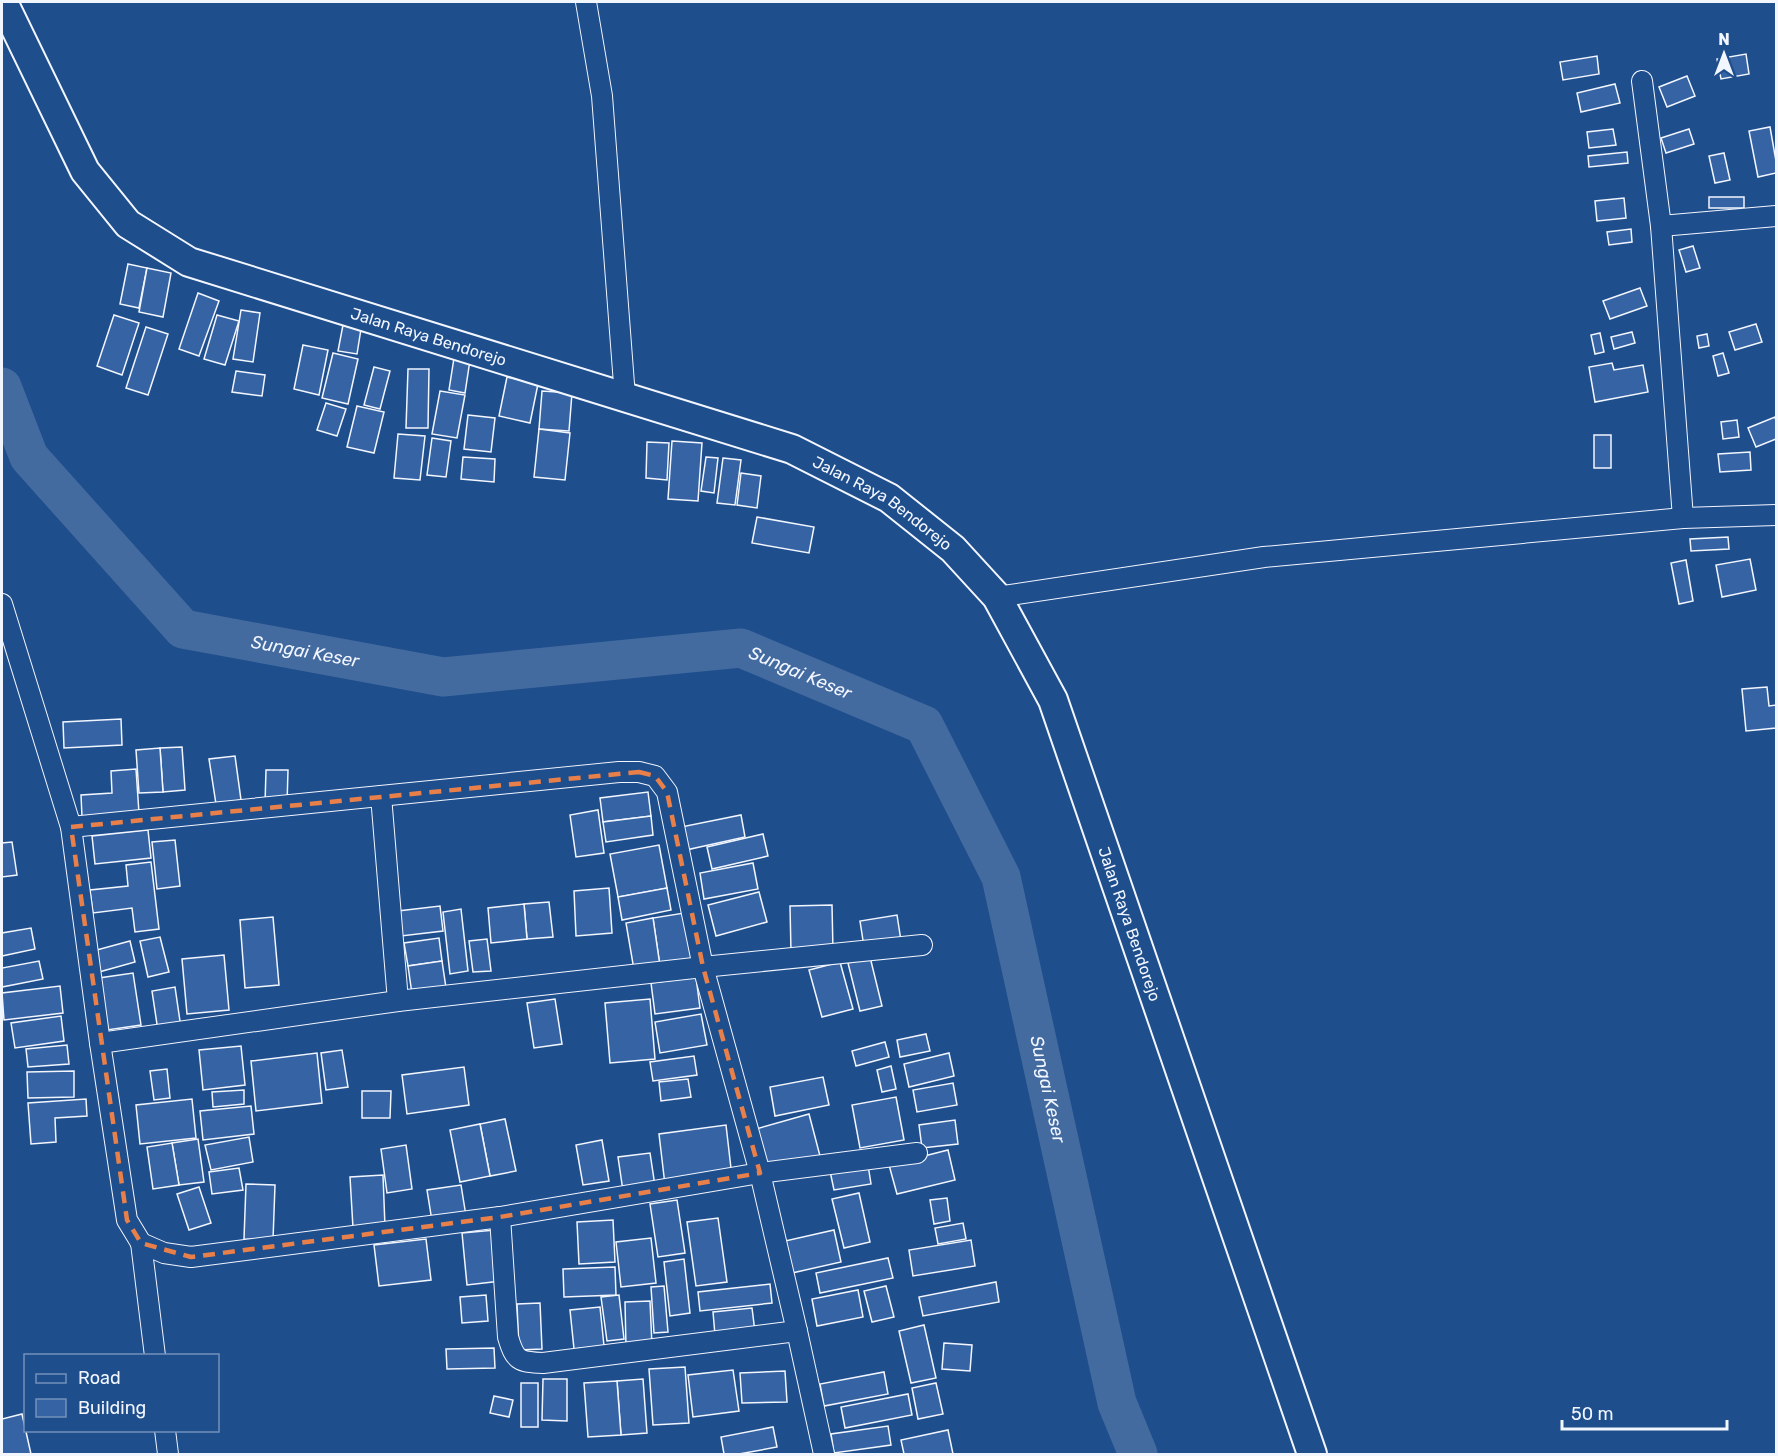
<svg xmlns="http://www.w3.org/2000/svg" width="1778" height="1456" viewBox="0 0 1778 1456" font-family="Rubik,sans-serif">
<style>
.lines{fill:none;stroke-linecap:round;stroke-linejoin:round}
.river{stroke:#446ba0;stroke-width:39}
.building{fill:#3563a3;stroke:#f2f6ff;stroke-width:1.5}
.street-casing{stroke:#f2f6ff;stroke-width:22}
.secondary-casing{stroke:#f2f6ff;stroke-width:32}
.street{stroke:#1f4e8c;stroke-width:20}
.secondary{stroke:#1f4e8c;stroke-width:28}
.marked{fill:none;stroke:#ea8049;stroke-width:4.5;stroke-dasharray:12 8;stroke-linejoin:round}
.labels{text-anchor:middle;stroke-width:4.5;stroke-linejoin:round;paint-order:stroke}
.street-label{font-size:16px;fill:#f2f6ff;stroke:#1f4e8c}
.water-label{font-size:18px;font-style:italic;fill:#f2f6ff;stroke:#1f4e8c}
</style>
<rect width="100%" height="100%" fill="#1f4e8c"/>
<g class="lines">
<path class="river" id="s1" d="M2 387 29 457 183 629 443 677 741 648 924 725 1001 877 1117 1403 1138 1454"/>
</g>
<g class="building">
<polygon points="1746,54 1749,74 1721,79 1717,59"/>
<polygon points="1597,56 1599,74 1563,80 1560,62"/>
<polygon points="1687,76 1695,96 1667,107 1659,87"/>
<polygon points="1615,84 1620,103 1581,112 1577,93"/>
<polygon points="1770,127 1776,161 1776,173 1758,177 1749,131"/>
<polygon points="1613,129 1616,145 1589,148 1587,132"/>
<polygon points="1689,129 1694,144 1666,153 1661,138"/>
<polygon points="1627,152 1628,163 1589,167 1588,156"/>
<polygon points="1724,153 1730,180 1715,183 1709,156"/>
<rect x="1709" y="197" width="35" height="11"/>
<polygon points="1624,198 1626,218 1597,221 1595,201"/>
<polygon points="1631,229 1632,242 1609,245 1607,232"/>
<polygon points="1693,246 1700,268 1686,272 1679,250"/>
<polygon points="128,264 147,268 139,308 120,304"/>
<polygon points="147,268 171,273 163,317 139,312"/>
<polygon points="1640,288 1647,306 1610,319 1603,301"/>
<polygon points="198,293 219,301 199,356 179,349"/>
<polygon points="241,310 260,313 253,362 233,359"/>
<polygon points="114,315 139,323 122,375 97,366"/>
<polygon points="217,315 239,321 225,365 204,359"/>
<polygon points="1756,324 1762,342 1735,350 1729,332"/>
<polygon points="343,325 361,329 357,354 338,351"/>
<polygon points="146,327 168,334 148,395 126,388"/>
<polygon points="1632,332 1635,343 1614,349 1611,337"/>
<polygon points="1600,333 1604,352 1595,354 1591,335"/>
<polygon points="1707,334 1709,346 1699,348 1697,336"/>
<polygon points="303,345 328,350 319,395 294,389"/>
<polygon points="333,353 358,359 348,404 322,398"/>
<polygon points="1723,353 1729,373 1718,376 1713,356"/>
<polygon points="454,358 470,360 465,393 449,390"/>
<polygon points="1612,363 1614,370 1643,365 1648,392 1595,402 1589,367"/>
<polygon points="374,367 390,371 380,409 364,405"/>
<polygon points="408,369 429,369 428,428 406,428"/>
<polygon points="236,371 265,375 262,396 232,392"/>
<polygon points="507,377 538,384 530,423 499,416"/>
<polygon points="440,391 465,395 457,438 432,434"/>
<polygon points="542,391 572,393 569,431 539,429"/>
<polygon points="326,403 346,409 337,436 317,430"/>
<polygon points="357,406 384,412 374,453 347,447"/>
<polygon points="468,415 495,418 491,452 464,449"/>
<polygon points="1775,417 1776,421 1776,439 1756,447 1748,428"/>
<polygon points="1737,420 1739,437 1723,439 1721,422"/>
<polygon points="539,429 570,433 565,480 534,477"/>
<polygon points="398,434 425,436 420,480 394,478"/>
<rect x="1594" y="435" width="17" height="33"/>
<polygon points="432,438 451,441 446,477 427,475"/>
<polygon points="672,441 702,443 698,501 668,499"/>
<polygon points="647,442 669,443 667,480 646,478"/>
<polygon points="1750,452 1751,470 1720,472 1718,454"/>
<polygon points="463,457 495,459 494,482 461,479"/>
<polygon points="706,457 718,458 714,493 701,491"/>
<polygon points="723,458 741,460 735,505 717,503"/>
<polygon points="741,473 761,476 757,508 737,505"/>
<polygon points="757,517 814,527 809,553 752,543"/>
<polygon points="1728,537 1729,549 1691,551 1690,539"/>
<polygon points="1750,559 1756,590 1722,597 1716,565"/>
<polygon points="1686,560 1693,601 1679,604 1671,563"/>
<polygon points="1767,687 1769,706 1776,705 1776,728 1746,731 1742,689"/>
<polygon points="121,719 122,745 64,748 63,722"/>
<polygon points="182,747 185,790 163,792 160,748"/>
<polygon points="160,748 163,792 139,793 136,750"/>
<polygon points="235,756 241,800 216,804 209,759"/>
<polygon points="136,769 139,813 82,817 81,795 112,793 111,771"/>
<polygon points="266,770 288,770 287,805 265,804"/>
<polygon points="648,792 651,816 603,822 600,798"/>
<polygon points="598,810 604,853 576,857 570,815"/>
<polygon points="741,815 745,837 686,850 681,827"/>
<polygon points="651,816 653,835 606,842 603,822"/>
<polygon points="148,830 151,858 95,864 92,836"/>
<polygon points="763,834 768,856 712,869 707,847"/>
<polygon points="175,840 180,886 157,889 152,842"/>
<polygon points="12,842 17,875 2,877 2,843"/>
<polygon points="659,845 667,888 618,897 610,854"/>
<polygon points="151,862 159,929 135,932 132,908 93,913 90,890 128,886 126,865"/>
<polygon points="753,863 758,889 704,899 700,873"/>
<polygon points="609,888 612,933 576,936 574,891"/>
<polygon points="667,888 671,910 622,920 618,897"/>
<polygon points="759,892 767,922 716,936 708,905"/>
<polygon points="549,902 553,937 527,939 524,904"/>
<polygon points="524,904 527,939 491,943 488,908"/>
<polygon points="832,905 833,951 791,952 790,906"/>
<polygon points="440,906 443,931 401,936 398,911"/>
<polygon points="461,909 468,971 450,974 443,912"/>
<polygon points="684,913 692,960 660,966 653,918"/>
<polygon points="897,915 901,941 864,947 860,921"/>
<polygon points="273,917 279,985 245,988 240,920"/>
<polygon points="653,918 660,966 634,970 626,923"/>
<polygon points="31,928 35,949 2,956 2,933"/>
<polygon points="160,937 169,972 148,977 140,941"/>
<polygon points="439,938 442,961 408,966 404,943"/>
<polygon points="487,939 491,971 473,972 469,941"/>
<polygon points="130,941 135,962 99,972 93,951"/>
<polygon points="224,955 229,1010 187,1014 182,959"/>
<polygon points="870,957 882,1006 860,1011 848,963"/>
<polygon points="39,961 43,979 2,987 2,968"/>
<polygon points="442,961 446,988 412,994 408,966"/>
<polygon points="840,962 853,1009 822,1017 809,970"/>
<polygon points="133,973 141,1025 107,1030 99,978"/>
<polygon points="696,977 700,1008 655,1014 651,983"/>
<polygon points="60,986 63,1013 4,1020 2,993"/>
<polygon points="175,987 181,1028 158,1031 152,991"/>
<polygon points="555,999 562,1044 534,1048 527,1003"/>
<polygon points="650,999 655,1059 610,1063 605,1003"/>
<polygon points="701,1014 707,1045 660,1053 655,1022"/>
<polygon points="61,1016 64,1041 15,1048 11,1023"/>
<polygon points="926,1034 930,1051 900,1057 897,1040"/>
<polygon points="885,1042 889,1057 856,1066 852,1051"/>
<polygon points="67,1045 69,1064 28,1067 26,1049"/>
<polygon points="241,1046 245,1085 203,1090 199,1050"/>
<polygon points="342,1050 348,1087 326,1090 321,1053"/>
<polygon points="317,1053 322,1103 256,1111 251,1061"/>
<polygon points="949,1053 954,1076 909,1087 904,1064"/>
<polygon points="694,1056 697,1075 653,1081 650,1062"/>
<polygon points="891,1066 896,1089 882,1092 877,1070"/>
<polygon points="464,1067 469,1105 407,1114 402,1075"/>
<polygon points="167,1069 170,1098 154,1100 150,1071"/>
<polygon points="74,1071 74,1097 28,1098 27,1072"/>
<polygon points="823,1077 829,1105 775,1116 770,1087"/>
<polygon points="688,1079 691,1097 661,1101 659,1082"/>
<polygon points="953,1083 957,1105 917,1112 913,1090"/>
<polygon points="244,1090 244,1104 213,1107 212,1092"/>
<polygon points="362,1091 391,1091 390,1118 362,1118"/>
<polygon points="896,1097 904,1140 860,1148 852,1105"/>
<polygon points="86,1099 87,1116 55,1118 56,1142 31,1144 28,1103"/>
<polygon points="192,1099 196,1138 140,1144 136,1105"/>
<polygon points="251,1106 254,1134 203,1140 200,1111"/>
<polygon points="809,1114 820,1156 760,1172 749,1131"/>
<polygon points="505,1119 516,1171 490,1176 480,1124"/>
<polygon points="955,1120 958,1144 922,1148 919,1125"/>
<polygon points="480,1124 490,1176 460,1182 450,1130"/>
<polygon points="726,1125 732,1177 665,1185 659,1134"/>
<polygon points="249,1137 253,1162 211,1170 205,1145"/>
<polygon points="198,1139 204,1182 179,1185 172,1143"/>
<polygon points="602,1140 609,1181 583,1185 576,1145"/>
<polygon points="172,1143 179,1185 153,1189 147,1147"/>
<polygon points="406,1145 412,1189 387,1193 381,1149"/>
<polygon points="948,1150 955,1180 897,1194 889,1165"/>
<polygon points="650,1153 655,1186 623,1191 618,1157"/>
<polygon points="868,1165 871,1184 834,1190 830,1171"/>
<polygon points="239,1168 243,1190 212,1194 209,1172"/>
<polygon points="383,1175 385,1227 353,1228 350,1177"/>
<polygon points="246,1184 275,1185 273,1240 244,1239"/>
<polygon points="461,1185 466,1216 432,1221 427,1190"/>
<polygon points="199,1187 211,1223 189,1230 177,1194"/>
<polygon points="859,1193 870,1242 844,1248 832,1199"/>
<polygon points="947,1198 950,1221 934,1224 930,1200"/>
<polygon points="677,1200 685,1253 658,1257 650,1204"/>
<polygon points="718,1218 727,1282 696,1286 687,1222"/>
<polygon points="613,1220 615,1262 579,1264 577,1222"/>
<polygon points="963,1223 966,1239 938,1244 935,1228"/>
<polygon points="495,1230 501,1281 467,1285 462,1233"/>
<polygon points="834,1230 841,1262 792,1273 785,1241"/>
<polygon points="651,1238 656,1283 621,1287 616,1242"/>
<polygon points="426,1239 431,1280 379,1286 374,1245"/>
<polygon points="971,1240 975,1266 913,1276 909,1250"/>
<polygon points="888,1258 893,1278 820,1293 816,1273"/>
<polygon points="684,1259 690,1313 670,1316 664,1262"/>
<polygon points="615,1267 616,1295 564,1297 563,1269"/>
<polygon points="996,1282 999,1302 923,1316 919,1297"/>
<polygon points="770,1284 772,1303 700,1311 698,1292"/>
<polygon points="664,1286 668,1332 654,1333 651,1287"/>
<polygon points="886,1286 894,1317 872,1322 864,1291"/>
<polygon points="858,1290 863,1317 817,1326 812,1299"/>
<polygon points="486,1295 488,1321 462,1323 460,1297"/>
<polygon points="619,1295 624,1339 607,1341 601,1297"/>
<polygon points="650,1301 652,1346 626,1347 625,1302"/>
<polygon points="540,1303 542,1349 519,1350 517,1304"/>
<polygon points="600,1307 604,1346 574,1349 570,1310"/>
<polygon points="752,1308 755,1332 715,1335 713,1312"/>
<polygon points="924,1325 936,1378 911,1383 899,1331"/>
<polygon points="944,1343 972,1345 970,1371 942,1369"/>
<polygon points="494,1348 495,1368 447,1369 446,1349"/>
<polygon points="685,1367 689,1423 653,1425 649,1369"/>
<polygon points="733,1370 739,1411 693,1417 688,1375"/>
<polygon points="785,1371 787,1402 742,1403 740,1373"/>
<polygon points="884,1372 888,1394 824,1406 820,1384"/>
<polygon points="543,1379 567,1379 567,1421 542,1420"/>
<polygon points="643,1379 647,1433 621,1435 617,1381"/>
<polygon points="617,1381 621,1435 588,1437 584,1383"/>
<rect x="521" y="1383" width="17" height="44"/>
<polygon points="936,1383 943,1414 918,1419 912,1388"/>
<polygon points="908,1394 912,1415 845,1428 841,1407"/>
<polygon points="494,1396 513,1400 509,1417 490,1413"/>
<polygon points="22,1414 31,1454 2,1454 2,1419"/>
<polygon points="888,1426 891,1445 834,1453 831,1434"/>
<polygon points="773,1427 777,1447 739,1454 724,1454 721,1437"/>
<polygon points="948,1430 953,1454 904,1454 901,1440"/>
</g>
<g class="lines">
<g class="street-casing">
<g id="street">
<polyline points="586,2 602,96 625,397"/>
<polyline points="1642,81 1661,226 1683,518"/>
<polyline points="1661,226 1776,216"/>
<polyline points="997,597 1264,557 1683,518 1776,515"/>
<polyline points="2,604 71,827 100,1043 127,1220 141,1243 164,1253 191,1257 500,1217 760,1173 917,1153"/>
<polyline points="381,796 398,1001"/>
<polyline points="71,827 619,772 639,772 655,776 667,792 703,967 760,1173 797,1331 824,1454"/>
<polyline points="100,1043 398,1001 703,967 922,945"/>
<path d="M500 1217 508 1337C515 1361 519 1362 543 1363L797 1331"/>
<polyline points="141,1243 155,1356"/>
<polyline points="165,1430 168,1454"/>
</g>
</g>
<g class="secondary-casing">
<g id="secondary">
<path id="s2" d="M3 2 85 171 128 224 189 262 792 449 889 498 953 549 997 597 1053 700 1312 1454"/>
</g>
</g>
<use href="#street" class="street"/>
<use href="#secondary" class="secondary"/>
</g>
<path class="marked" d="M639 772 655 776 667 792 703 967 760 1173 500 1217 191 1257 141 1243 127 1220 71 827Z"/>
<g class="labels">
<g class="street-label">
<text dy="6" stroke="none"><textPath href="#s2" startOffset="579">Jalan Raya Bendorejo</textPath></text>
<text dy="6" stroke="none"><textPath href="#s2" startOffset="1065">Jalan Raya Bendorejo</textPath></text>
<text dy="6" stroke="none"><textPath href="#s2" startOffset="1569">Jalan Raya Bendorejo</textPath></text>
</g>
<g class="water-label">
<text dy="6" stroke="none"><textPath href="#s1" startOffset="430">Sungai Keser</textPath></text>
<text dy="6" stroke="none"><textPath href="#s1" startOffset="934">Sungai Keser</textPath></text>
<text dy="6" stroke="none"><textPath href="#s1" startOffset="1456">Sungai Keser</textPath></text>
</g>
</g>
<rect width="1778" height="1456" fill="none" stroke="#f2f6ff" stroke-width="6"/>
<rect x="24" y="1354" width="195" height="78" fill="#1f4e8c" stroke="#7391ba" stroke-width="1.5"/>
<rect x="36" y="1374" width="30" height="9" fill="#1f4e8c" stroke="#7391ba" stroke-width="1.5"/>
<text x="78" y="1384" font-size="18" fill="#f2f6ff">Road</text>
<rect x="36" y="1399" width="30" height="18" fill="#3563a3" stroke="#7391ba" stroke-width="1.5"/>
<text x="78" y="1414" font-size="18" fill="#f2f6ff">Building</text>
<g transform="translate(1724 54)" stroke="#1f4e8c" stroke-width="4.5" paint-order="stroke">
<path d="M0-4.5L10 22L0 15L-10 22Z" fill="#f2f6ff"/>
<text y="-9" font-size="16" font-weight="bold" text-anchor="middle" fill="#f2f6ff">N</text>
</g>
<path d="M1562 1420v9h165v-9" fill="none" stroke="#f2f6ff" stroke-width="3"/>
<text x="1571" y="1420" font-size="18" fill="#f2f6ff" stroke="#1f4e8c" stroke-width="4.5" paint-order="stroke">50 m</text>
</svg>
